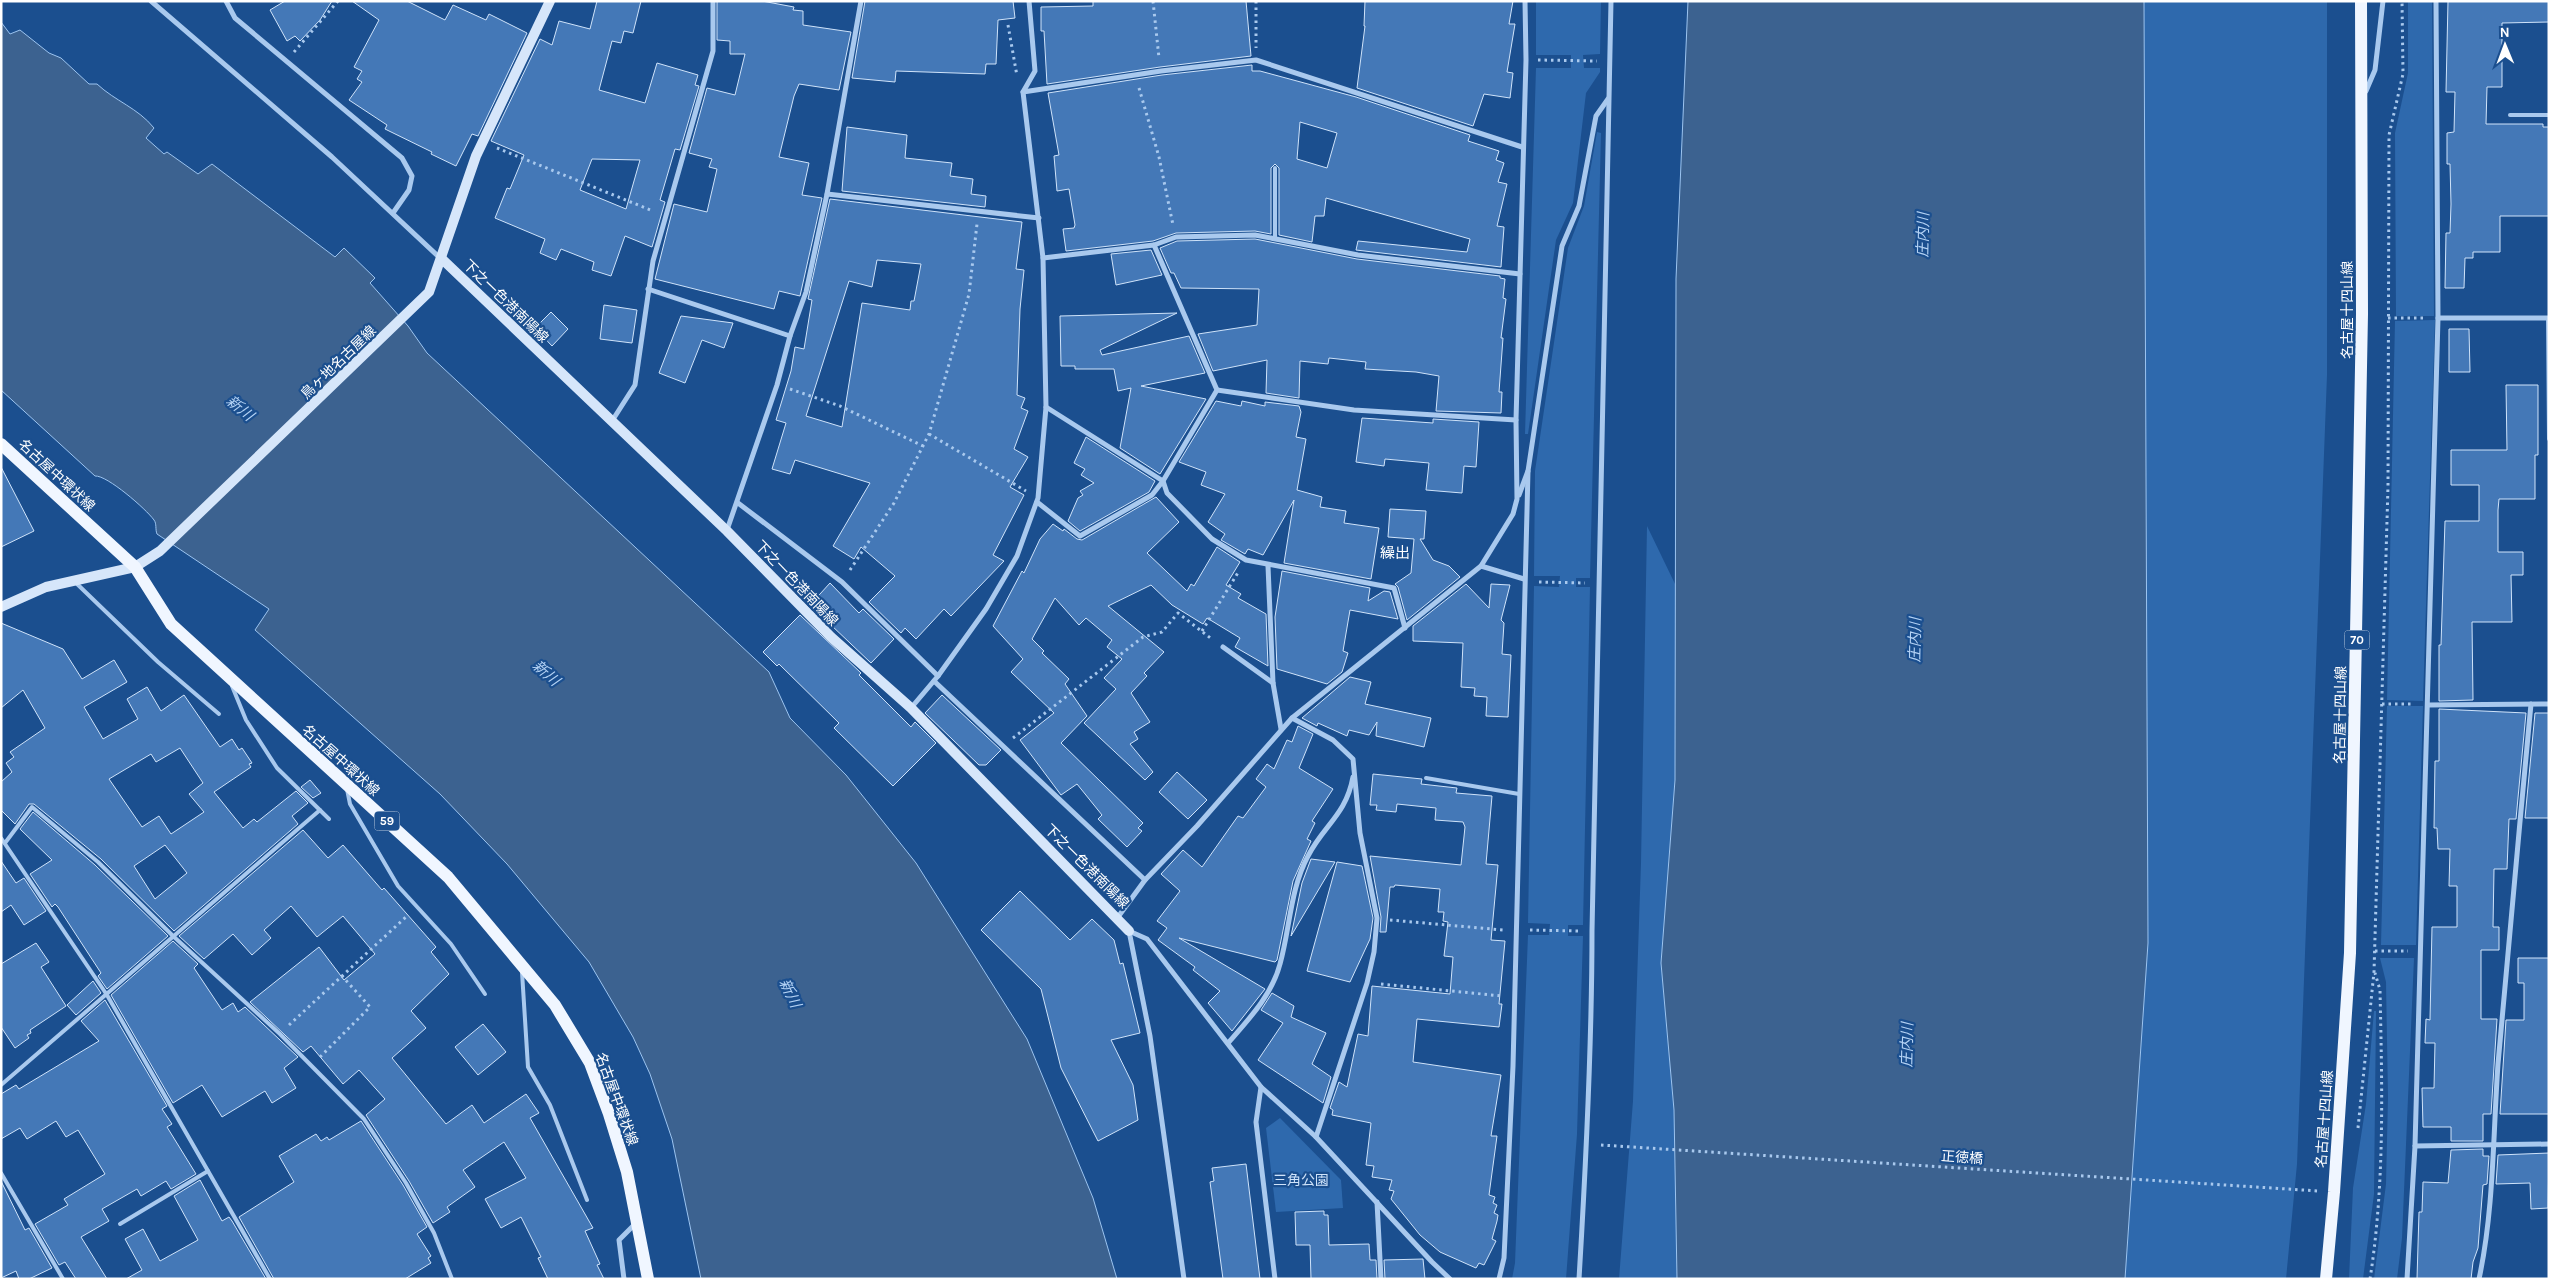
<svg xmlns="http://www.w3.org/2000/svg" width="2550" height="1280" viewBox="0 0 2550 1280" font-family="Karla,'Noto Sans JP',sans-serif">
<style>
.green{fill:#2e69ad}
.water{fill:#3c6290;stroke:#9cc4f0}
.building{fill:#4478b7;stroke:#cfe3fa;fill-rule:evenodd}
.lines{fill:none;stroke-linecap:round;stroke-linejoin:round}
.path{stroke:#a9c9ee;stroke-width:3;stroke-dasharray:2.5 4;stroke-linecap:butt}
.service{stroke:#a9c9ee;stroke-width:4}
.minor{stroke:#a9c9ee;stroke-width:5}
.secondary{stroke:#d6e6fa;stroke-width:10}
.primary{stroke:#f0f6ff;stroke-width:12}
.labels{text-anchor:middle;stroke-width:4.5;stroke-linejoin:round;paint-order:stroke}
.shield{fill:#1b4f8f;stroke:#bbcadd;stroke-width:1}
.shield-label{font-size:12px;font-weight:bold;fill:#fff}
.street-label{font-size:14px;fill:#fff;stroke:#1b4f8f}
.park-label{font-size:14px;fill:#cfe3fa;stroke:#1b4f8f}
.water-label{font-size:15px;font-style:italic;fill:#b5d3f5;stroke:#1b4f8f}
.neighbourhood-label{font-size:15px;fill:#fff;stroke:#1b4f8f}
</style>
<rect width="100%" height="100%" fill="#1b4f8f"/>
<g class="green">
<polygon points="1536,1 1601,1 1600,54 1583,55 1584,68 1600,68 1600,72 1586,93 1573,203 1556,240 1528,434 1525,434 1536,68 1571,68 1571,55 1536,55"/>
<polygon points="2144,1 2327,1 2327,375 2297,1164 2286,1279 2125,1279 2148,943"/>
<polygon points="2408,1 2432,1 2434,316 2396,316 2395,133 2408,73"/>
<polygon points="1597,132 1601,133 1590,578 1576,578 1576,587 1590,587 1583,925 1568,925 1568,936 1583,936 1577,1134 1566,1279 1512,1279 1515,1263 1528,935 1549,935 1550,924 1528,923 1534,586 1559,587 1560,576 1534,576 1535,471 1568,248 1584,206"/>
<polygon points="2435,320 2423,701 2387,700 2395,321"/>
<polygon points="1647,526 1676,586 1675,780 1661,963 1674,1110 1677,1279 1619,1279 1633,1101 1641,863"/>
<polygon points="2387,706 2423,706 2416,945 2381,945"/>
<polygon points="2380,958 2414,958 2402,1238 2397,1279 2374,1279 2386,1184 2388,1097 2386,982"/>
<polygon points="2374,1011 2376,1011 2374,1194 2363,1279 2349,1279 2353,1188 2366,1104"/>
<polygon points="1280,1118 1341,1180 1343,1208 1276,1212 1266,1128"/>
</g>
<g class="water">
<polygon points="1688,1 2144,1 2148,943 2125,1279 1677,1279 1674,1110 1661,963 1675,780 1676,279"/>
<path d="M1 22 10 34 20 30 49 53 61 58 89 84H97C115 101 138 108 154 128L146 138 164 154 167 152 198 174 212 164 335 257 344 248 375 278 370 283 408 326 427 353 769 672 790 718 846 775 916 863 1027 1039 1093 1198 1117 1279H701L672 1139 650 1074 633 1037 589 962 507 864 440 794 255 630 269 609 157 534C155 529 157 524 154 520 146 509 107 475 95 476L1 390Z"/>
</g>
<g class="building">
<polygon points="285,1 332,1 320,20 300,41 295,36 287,41 270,10"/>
<polygon points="352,1 407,1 445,20 453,5 486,20 489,14 527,33 478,136 472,134 456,166 431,154 432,152 385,129 387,125 349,100 362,82 357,79 362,71 354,67 379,20"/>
<path d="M597 1H641L633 33 624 31 621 43 612 41 599 90 645 103 657 63 698 75 695 85 699 86 680 150 675 149 660 200 665 202 652 247 625 236 611 276 592 270 594 262 561 249 556 260 540 253 545 239 495 218 507 188 510 189 524 155 491 141 540 39 552 45 559 21 590 29ZM592 159 640 160 626 209 580 190Z"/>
<polygon points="717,1 762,1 794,7 793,10 803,11 803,25 851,32 839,90 799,84 794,96 779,157 809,163 802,195 822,198 800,296 779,291 774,309 655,279 674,204 707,212 717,169 709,167 712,159 689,153 707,88 735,95 745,54 730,54 730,41 717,40"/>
<polygon points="865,1 1013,1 1015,18 998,20 996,64 986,64 985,74 896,71 895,82 852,78"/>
<polygon points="1093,1 1246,1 1251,56 1160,67 1047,84 1044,31 1041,31 1041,7 1093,6"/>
<polygon points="1365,1 1513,1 1509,24 1515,24 1507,72 1513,73 1510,98 1484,94 1473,126 1357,88 1365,26 1364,26"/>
<polygon points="2448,1 2549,1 2549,22 2502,23 2502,87 2487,87 2486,124 2543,124 2543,127 2549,127 2549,216 2500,216 2500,252 2473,252 2473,258 2465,258 2464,288 2445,288 2446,233 2450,233 2451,204 2450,164 2447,164 2447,133 2454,132 2455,92 2446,92"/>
<path d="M1252 65V71H1260L1356 97 1470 135 1468 141 1499 151 1496 160 1504 163 1498 182 1507 184 1497 226 1504 227 1501 267 1356 250 1358 241 1467 252 1470 239 1326 198 1324 216H1315L1312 242 1279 235V168L1275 164 1271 168V234L1255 231 1176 233 1153 241 1066 251 1063 229 1074 228 1075 225 1069 189 1057 191 1054 156 1059 155 1048 93 1162 75ZM1300 122 1337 133 1327 168 1297 159Z"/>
<polygon points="847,127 907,135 905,158 952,163 950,176 973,179 971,194 986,196 985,207 842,191"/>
<path d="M830 199 1022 222 1016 269 1024 270 1020 309 1017 395 1025 398 1021 408 1028 411 1014 449 1028 457 1010 487 1024 495 993 555 1004 561 951 616 944 609 916 639 905 628 901 633 869 602 895 576 861 547 854 559 833 546 870 483 795 460 790 474 772 469 786 423 776 420 791 371 795 347 804 349 812 300 808 299ZM877 260 921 264 914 301H911L910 310 862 303 842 427 806 416 849 281 872 287Z"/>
<polygon points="1255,239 1357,259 1500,276 1500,278 1505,279 1503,298 1506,299 1501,338 1503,338 1499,392 1502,392 1501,413 1436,411 1439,376 1416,372 1365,369 1366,362 1329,358 1328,364 1300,361 1299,398 1266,393 1267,360 1213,371 1198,334 1257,325 1259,289 1181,288 1174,273 1171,273 1160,248 1177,241"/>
<polygon points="1151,250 1162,275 1116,285 1111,254"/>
<polygon points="604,305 637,310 632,343 600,339"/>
<polygon points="551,312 568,329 552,346 535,328"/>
<polygon points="1177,313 1100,350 1102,355 1189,336 1205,373 1141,386 1206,399 1160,474 1120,448 1131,388 1118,391 1114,369 1075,369 1075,366 1061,366 1060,316"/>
<polygon points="681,316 733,323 724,348 702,340 685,383 659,373"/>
<polygon points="2449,329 2469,329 2470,372 2449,372"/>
<polygon points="2506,385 2538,385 2538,455 2535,455 2535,499 2499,499 2498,510 2498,552 2523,552 2523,575 2511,575 2512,622 2472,622 2473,700 2439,701 2439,645 2441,645 2445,521 2479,521 2479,485 2451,485 2451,450 2507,450"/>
<polygon points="1216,401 1241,406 1242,401 1265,406 1265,402 1299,406 1301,412 1296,437 1306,439 1297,490 1322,497 1320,507 1346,511 1344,523 1379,528 1371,579 1284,563 1294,500 1263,555 1248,549 1245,554 1221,540 1225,534 1208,522 1225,494 1201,485 1206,472 1179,462"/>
<polygon points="1362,418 1433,423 1433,419 1479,422 1476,467 1464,466 1462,493 1426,490 1429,463 1385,459 1384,466 1356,462"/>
<polygon points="1086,437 1155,481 1149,492 1080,531 1068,521 1078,498 1083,495 1080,491 1094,483 1081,475 1085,469 1074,463"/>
<polygon points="1,467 34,531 1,547"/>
<polygon points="1156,497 1179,522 1147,553 1187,591 1191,584 1194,586 1217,547 1240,562 1226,585 1241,594 1238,598 1266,614 1268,666 1235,647 1240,638 1207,618 1203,624 1172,605 1151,585 1108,606 1164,652 1144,673 1147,676 1131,693 1150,722 1134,732 1138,739 1130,744 1153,772 1145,780 1084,723 1116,689 1104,678 1122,659 1107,647 1112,640 1086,618 1079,625 1055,598 1032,639 1044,651 1042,653 1069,679 1065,684 1087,716 1061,743 1143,823 1138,828 1142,831 1127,847 1098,819 1102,815 1077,784 1061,795 1020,740 1054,713 1011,672 1023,659 993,626 1022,571 1024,573 1040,539 1053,524 1063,531 1064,529 1077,539 1082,540"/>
<polygon points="1390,509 1426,511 1424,539 1420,539 1433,560 1449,566 1460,577 1407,620 1398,587 1395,584 1411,573 1414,539 1388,537"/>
<polygon points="1282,571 1370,588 1368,601 1384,591 1390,592 1398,619 1350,610 1343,651 1348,653 1342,672 1327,684 1277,669 1275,617"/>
<polygon points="830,583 859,613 863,609 894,639 871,663 810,605"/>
<polygon points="1466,584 1489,608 1491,584 1510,585 1501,620 1504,623 1502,654 1511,655 1508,717 1486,716 1487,697 1474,696 1475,688 1461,687 1463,643 1413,641 1413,626"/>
<polygon points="800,615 861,673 859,675 911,727 915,722 936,743 893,786 834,728 839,723 779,664 777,666 763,652"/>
<path d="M1 623 63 649 82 679 114 660 127 682 84 707 103 739 138 719 127 699 147 687 161 711 184 695 220 747 232 739 239 750 242 748 252 763 249 764 251 767 214 792 243 828 254 819 257 822 296 791 308 803 292 816 298 824 174 931 101 859 34 804H29L15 824 1 810V782L12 772 6 763 14 757 10 752 45 728 23 690 1 708ZM180 748 203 783 189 794 204 812 171 834 159 816 142 827 109 779 151 754 156 762ZM165 845 187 873 155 899 134 866Z"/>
<polygon points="1350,677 1371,682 1365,704 1431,718 1424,747 1376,736 1377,722 1369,735 1349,730 1347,736 1318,723 1317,726 1302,718"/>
<polygon points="942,695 1001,750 986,765 979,765 925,713"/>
<polygon points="2439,709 2526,713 2516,819 2509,819 2507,869 2494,869 2493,927 2499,927 2499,950 2481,950 2481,1019 2497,1019 2491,1114 2483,1114 2483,1141 2451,1141 2451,1127 2423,1127 2422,1088 2434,1088 2435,1043 2425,1043 2426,1019 2430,1020 2432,927 2457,927 2457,886 2449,886 2450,849 2438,849 2437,828 2434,828 2435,761 2439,761"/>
<polygon points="2535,713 2549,713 2549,818 2525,818"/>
<polygon points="1298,726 1313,734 1299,768 1333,789 1312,821 1315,823 1307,839 1311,841 1293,881 1277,960 1275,962 1179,938 1265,989 1232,1031 1208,1003 1220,991 1193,970 1195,967 1158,940 1167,928 1157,921 1180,891 1161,874 1183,850 1202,867 1238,816 1243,818 1266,787 1256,779 1267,764 1274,769 1287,740 1292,742"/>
<polygon points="1177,772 1207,800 1188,819 1159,792"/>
<polygon points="1373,774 1422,779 1421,784 1457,788 1456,793 1492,796 1486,864 1498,865 1491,940 1505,941 1499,1004 1502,1004 1499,1027 1417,1019 1413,1062 1501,1075 1491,1136 1497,1136 1489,1195 1495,1197 1493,1203 1497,1205 1494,1213 1498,1215 1497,1221 1492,1239 1496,1241 1484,1265 1479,1263 1476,1268 1440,1252 1420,1235 1391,1199 1394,1191 1389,1190 1392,1180 1372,1177 1374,1166 1366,1165 1371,1123 1332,1115 1333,1110 1330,1108 1339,1082 1347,1087 1358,1034 1368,1036 1372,986 1450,994 1453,957 1444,956 1448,922 1443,921 1444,912 1438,912 1440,889 1395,885 1394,887 1390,887 1386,932 1380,932 1381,917 1370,856 1461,865 1465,827 1463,822 1435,820 1436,808 1397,804 1396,812 1376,810 1377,805 1370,805"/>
<polygon points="310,780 321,793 313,798 301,787"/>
<polygon points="33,812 95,865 168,936 107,989 98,976 101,973 58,907 55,904 52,907 30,874 52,860 20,829"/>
<polygon points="303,830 328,858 343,845 382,890 384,888 436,947 431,952 449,974 411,1011 426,1028 392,1058 446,1124 472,1105 484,1123 526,1094 539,1113 530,1118 593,1228 585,1231 600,1264 597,1265 604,1279 548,1279 538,1258 541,1257 521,1217 501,1228 485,1199 526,1178 504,1142 463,1170 475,1187 447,1207 450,1212 433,1223 409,1181 366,1115 385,1099 359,1070 343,1084 311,1046 303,1052 250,1002 319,947 344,980 375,954 343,916 317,937 291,906 264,930 271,938 252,955 233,934 204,959 179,936"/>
<polygon points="1311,859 1335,862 1291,936 1302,883"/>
<polygon points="1,861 16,883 24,878 46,911 24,925 11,905 1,912"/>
<polygon points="1337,862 1362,866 1373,918 1370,939 1350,982 1307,971"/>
<polygon points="1020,891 1070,940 1092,919 1114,940 1120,964 1123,963 1140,1033 1111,1040 1133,1085 1138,1120 1098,1141 1061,1068 1041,989 981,930"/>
<polygon points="173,941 198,964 194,968 222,1010 233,1003 238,1012 245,1007 298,1057 284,1068 296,1088 272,1103 265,1091 222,1117 202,1085 173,1103 111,995"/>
<polygon points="36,943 49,962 41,967 66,1006 30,1030 31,1033 27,1035 29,1038 15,1048 1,1027 1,964"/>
<polygon points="2518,958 2549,958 2549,1114 2500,1114 2506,1020 2524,1020 2524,983 2518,983"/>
<polygon points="93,981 101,993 76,1015 67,1005"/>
<polygon points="1272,993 1294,1006 1291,1017 1326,1033 1312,1064 1331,1077 1323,1103 1258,1060 1283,1023 1261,1010"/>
<polygon points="105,1000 167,1106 162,1109 172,1124 167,1127 196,1174 171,1189 166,1181 141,1196 137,1189 102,1209 109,1221 81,1237 107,1279 76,1279 65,1262 59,1265 35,1224 68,1205 64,1199 105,1174 78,1130 66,1137 56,1121 27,1139 20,1128 1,1139 1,1094 16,1085 19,1089 99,1041 81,1021"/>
<polygon points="483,1024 506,1052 478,1075 455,1047"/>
<polygon points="361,1121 403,1185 427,1227 417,1234 431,1256 428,1258 431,1263 405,1279 274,1279 239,1217 294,1182 279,1156 316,1134 321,1141 327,1137 329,1140"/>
<polygon points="2483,1149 2483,1156 2489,1156 2487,1184 2483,1185 2478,1248 2473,1262 2471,1279 2417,1279 2419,1212 2422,1212 2423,1182 2448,1183 2451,1150"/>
<polygon points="2549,1153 2548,1208 2531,1209 2530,1183 2496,1184 2498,1155"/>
<polygon points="1246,1164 1260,1279 1223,1279 1210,1182 1214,1181 1212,1168"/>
<polygon points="200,1180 222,1221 229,1217 232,1221 266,1279 126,1279 142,1270 125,1239 143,1229 160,1261 198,1240 174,1196"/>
<polygon points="1,1181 25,1230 29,1228 52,1268 29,1279 19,1279 16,1271 1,1278"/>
<polygon points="1324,1211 1324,1215 1328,1215 1329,1245 1369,1244 1370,1260 1376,1260 1377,1279 1311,1279 1310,1245 1296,1245 1295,1212"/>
<polygon points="1423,1259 1425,1279 1385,1279 1384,1260"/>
</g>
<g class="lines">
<g class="path">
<polyline points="1153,1 1159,58"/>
<polyline points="1256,1 1256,48"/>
<polyline points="1008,25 1017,76"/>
<polyline points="294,52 338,1"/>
<polyline points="1538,60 1597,61"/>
<polyline points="1139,88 1159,157 1173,225"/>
<polyline points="497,148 653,211"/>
<polyline points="2388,318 2425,318"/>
<polyline points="790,389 840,406 923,446"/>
<polyline points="929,434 1026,491"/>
<polyline points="850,570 894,503 929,434 969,294 977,224"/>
<polyline points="1539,582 1585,583"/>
<polyline points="1202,631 1239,571"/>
<polyline points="2382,704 2413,704"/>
<polyline points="1013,738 1143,637 1162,632 1178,613 1213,640"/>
<polyline points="1390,920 1503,930"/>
<polyline points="1530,930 1578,931"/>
<polyline points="2375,951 2408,951"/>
<polyline points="1381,984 1502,996"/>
<polyline points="289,1025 407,916"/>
<polyline points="320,1057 370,1007 342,976"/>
<polyline points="2358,1128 2374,972 2388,486 2389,135 2403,74 2402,1"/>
<polyline points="1601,1145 2318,1191"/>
<path d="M2370 1279C2385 1183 2382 1086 2380 990L2375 973"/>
</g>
<g class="service">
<polyline points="2510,115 2549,115"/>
<polyline points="1275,239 1275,168"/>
<polyline points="2548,318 2549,439"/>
<polyline points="75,582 158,662 219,714"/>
<polyline points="232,686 246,720 277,768 329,819"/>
<polyline points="1426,778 1519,794"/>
<polyline points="347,789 350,804 398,886 451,944 485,994"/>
<polyline points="1,838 107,995 270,1279"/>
<polyline points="5,843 32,807 98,862 173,936 280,1034 364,1119 406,1183 434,1233 452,1279"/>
<polyline points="522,972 528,1067 550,1105 587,1200"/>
<polyline points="1,1085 320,810"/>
<polyline points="1,1173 63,1279"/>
<polyline points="120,1224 208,1171"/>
</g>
<g class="minor">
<polyline points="151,1 332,157 440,258"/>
<polyline points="226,1 235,18 402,158 412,176 409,190 393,213"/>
<polyline points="2366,91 2375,70 2383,1"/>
<polyline points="1023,92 1161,71 1256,60 1522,147"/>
<polyline points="827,194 1039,218"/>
<polyline points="1043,258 1154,245 1176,237 1255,235 1358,255 1520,274"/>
<polyline points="648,289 790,336"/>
<polyline points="2438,318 2549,318"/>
<polyline points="1217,390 1354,410 1516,420"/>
<polyline points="1046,407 1163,481 1167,493 1212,539 1246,560 1394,588 1405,628"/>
<polyline points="612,421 635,385 653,261 713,51 713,1"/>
<polyline points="1519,495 1528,471 1562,246 1579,206 1596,116 1608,99"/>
<polyline points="1037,502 1080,536 1152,495 1163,481 1217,390 1154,245"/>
<polyline points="738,503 842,582 938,676"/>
<polyline points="727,530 777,385 790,336 806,292 827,194 861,1"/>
<polyline points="1268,566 1273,683 1281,729"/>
<polyline points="1481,566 1524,579"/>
<polyline points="1223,647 1273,683"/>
<polyline points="934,681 1145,880"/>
<polyline points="2428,705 2549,704"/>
<polyline points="911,708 938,676 986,609 1017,556 1038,498 1046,407 1043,258 1023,92 1035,71 1029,1"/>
<polyline points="1292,718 1333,740 1353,759 1360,833 1377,918 1374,952 1367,983 1316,1137"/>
<polyline points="1118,917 1145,880 1197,826 1292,718 1481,566 1513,514 1517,499 1516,420 1526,60 1525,1"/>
<polyline points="1129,931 1147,939 1261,1087 1316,1137 1432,1262 1450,1279"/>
<polyline points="1129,931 1150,1036 1184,1279"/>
<path d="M1228 1043C1249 1019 1272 995 1280 964 1290 929 1290 889 1308 856 1324 825 1346 815 1353 777"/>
<polyline points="1261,1087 1256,1122 1275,1279"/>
<polyline points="2415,1146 2549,1144"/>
<polyline points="1377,1202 1381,1279"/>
<polyline points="624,1279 619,1240 635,1224"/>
<polyline points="1499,1279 1504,1258 1513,1066 1528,471"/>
<path d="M1579 1279C1586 1163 1592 1047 1592 931L1611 1"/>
<polyline points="2407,1279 2415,1146 2438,318 2436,1"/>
<path d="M2479 1279C2494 1210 2493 1134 2498 1064 2508 944 2520 824 2531 704"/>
</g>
<g class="secondary">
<polyline points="442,259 727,531 831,637 911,708 1129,931"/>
<polyline points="1,607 46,587 135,567 160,551 429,292 476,156 550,1"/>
</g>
<g class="primary">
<polyline points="1,444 135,567 171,624 448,877 555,1005 590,1063 609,1114 627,1172 648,1279"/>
<polyline points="2326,1279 2334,1192 2350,953 2362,314 2361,1"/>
</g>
</g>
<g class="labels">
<g class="shield">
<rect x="2344.5" y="630.5" width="25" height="19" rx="4"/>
<rect x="374.5" y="811.5" width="25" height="19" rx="4"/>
</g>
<g class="shield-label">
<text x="2357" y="644">70</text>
<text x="387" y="825">59</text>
</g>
<g class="street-label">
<text transform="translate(506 301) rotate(44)" y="5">下之一色港南陽線</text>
<text transform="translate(2347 310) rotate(-90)" y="5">名古屋十四山線</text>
<text transform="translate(338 362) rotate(-44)" y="5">鳥ヶ地名古屋線</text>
<text transform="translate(57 475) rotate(43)" y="5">名古屋中環状線</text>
<text transform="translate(797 583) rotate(46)" y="5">下之一色港南陽線</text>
<text transform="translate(2340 715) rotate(-89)" y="5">名古屋十四山線</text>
<text transform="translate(341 760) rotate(42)" y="5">名古屋中環状線</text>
<text transform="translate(1087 866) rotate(45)" y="5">下之一色港南陽線</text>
<text transform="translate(617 1099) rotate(70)" y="5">名古屋中環状線</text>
<text transform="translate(2324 1119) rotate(-86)" y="5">名古屋十四山線</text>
<text transform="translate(1962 1157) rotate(4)" y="5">正徳橋</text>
</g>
<g class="park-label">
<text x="1301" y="1185">三角公園</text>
</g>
<g class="water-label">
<text transform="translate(1923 235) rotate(-89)" y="5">庄内川</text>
<text transform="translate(240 408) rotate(39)" y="5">新川</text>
<text transform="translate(1915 640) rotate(-89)" y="5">庄内川</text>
<text transform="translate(546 673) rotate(41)" y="5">新川</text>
<text transform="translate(790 993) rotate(64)" y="5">新川</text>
<text transform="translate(1907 1045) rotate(-89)" y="5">庄内川</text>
</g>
<g class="neighbourhood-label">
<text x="1395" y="558">繰出</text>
</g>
</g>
<rect width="2550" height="1280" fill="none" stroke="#ffffff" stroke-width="5"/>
<g transform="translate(2505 45) rotate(359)" stroke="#1b4f8f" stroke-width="4" paint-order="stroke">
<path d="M0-4L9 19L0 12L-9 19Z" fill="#ffffff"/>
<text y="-8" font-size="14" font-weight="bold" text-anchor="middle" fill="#ffffff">N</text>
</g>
</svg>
